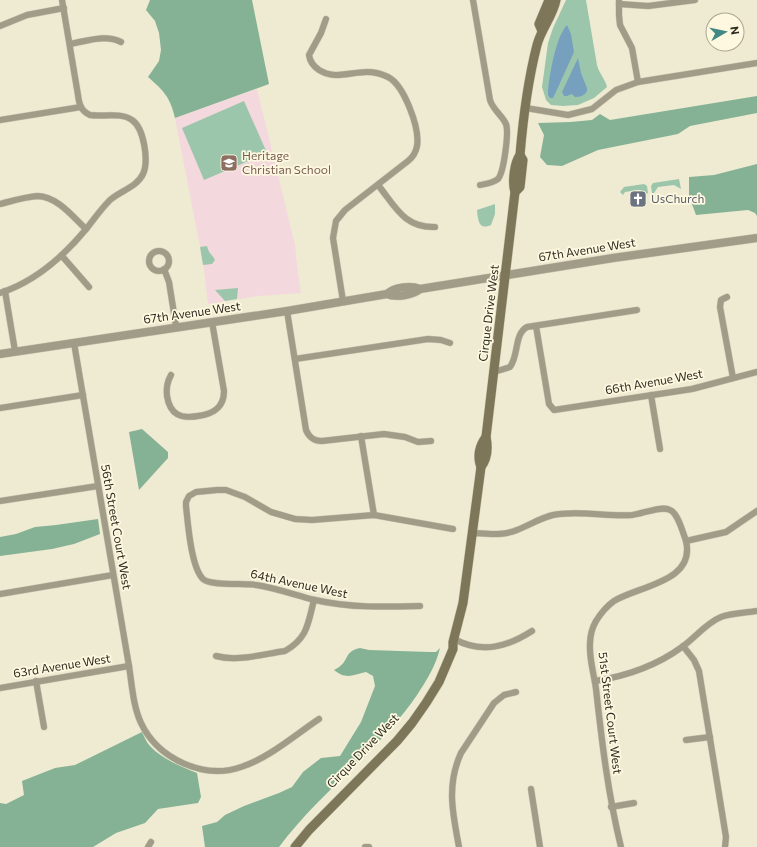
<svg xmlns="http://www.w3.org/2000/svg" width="757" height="847" viewBox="0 0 757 847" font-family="Commissioner,sans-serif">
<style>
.education{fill:#f3d8dd}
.green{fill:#9cc6ab}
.forest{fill:#85b295}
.water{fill:#77a0bf}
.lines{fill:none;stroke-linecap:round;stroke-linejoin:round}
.minor-casing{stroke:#ccc8b2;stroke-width:7}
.tertiary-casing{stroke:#ccc8b2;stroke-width:9}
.secondary-casing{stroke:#ccc8b2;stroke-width:10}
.minor{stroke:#a19c88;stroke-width:6}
.tertiary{stroke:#a19c88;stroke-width:8}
.secondary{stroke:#7e7659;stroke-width:9}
.labels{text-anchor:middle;stroke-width:3.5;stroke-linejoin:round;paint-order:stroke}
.education-label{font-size:12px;fill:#785e54;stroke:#fdf8df;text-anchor:start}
.worship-label{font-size:12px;fill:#5b616d;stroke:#fdf8df;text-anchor:start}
.street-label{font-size:12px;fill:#2d2b21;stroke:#fdf8df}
</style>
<rect width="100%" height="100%" fill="#efebd2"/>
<polygon class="education" points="257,89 295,245 297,266 301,293 259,296 208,304 203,262 175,118"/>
<g class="green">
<path d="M566 0H586L597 65C599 73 605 79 607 87L594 98 578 105 563 106 551 105 546 100 542 87 548 43 553 28Z"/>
<polygon points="244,101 267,153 204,180 182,128"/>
<polygon points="679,179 681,189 674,185 658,187 654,193 652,193 651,186 653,183"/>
<polygon points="644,184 647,186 648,193 646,194 639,190 625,192 623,195 620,192 624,187"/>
<path d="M495 204V214L491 225C478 231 478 219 477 210Z"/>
<path d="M207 246C209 254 212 254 215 260L212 264 203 265 200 247Z"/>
<polygon points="238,288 237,299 225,301 215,290"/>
</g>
<g class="forest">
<path d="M150 0H252L269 84 175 118C170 97 164 91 148 77L159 61 161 50 159 33 155 21 146 10Z"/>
<polygon points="757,96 757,113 690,126 678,134 598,150 562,166 547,165 540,157 544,135 538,123 570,122 592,120 600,114 610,120"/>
<polygon points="757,164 757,216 755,213 748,210 696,215 689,196 689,177 714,175"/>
<polygon points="142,429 168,452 168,458 139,490 129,432"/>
<polygon points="98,519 100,534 74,544 52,549 0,556 0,537 16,534 35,527 56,525"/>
<path d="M360 648 369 650 430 652H436L440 648C436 665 427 680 417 695 378 752 320 792 279 847H205L202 826 217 822 225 815 244 806 279 793 292 787 303 772 321 758 340 756 361 722 375 686 373 676 366 672C353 675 346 680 334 670 351 662 342 652 360 648Z"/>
<path d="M142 732C144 736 146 742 150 746 162 759 180 766 197 773L201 797 198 803 158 809 145 823 116 833 93 847H0V803L6 804 24 795 22 781 55 768 75 765Z"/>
</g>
<g class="water">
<path d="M567 25 571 34 574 52 555 94 553 98H550L548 95V91C549 76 556 36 567 25Z"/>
<path d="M578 58 581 73 587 88V91C585 96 579 97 575 97L572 94 567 96H564L562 92Z"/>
</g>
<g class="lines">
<g class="minor-casing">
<g id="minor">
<path d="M473 0 490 100C493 110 502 115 506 124 509 132 504 172 498 179 493 183 486 184 480 185"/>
<polyline points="619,0 619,15 620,25 632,48 638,82"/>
<polyline points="619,4 648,6 695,0"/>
<path d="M326 19 321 33 309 55C310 62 313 66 319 70 335 80 350 72 367 72 374 72 382 74 388 77 404 85 420 128 417 146 416 152 413 157 408 161L345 210 336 221 333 238 343 301"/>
<polyline points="0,26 27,15 64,8"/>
<path d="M70 44C86 41 105 34 121 42"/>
<polyline points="526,108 568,115 592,109 616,90 638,82 757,63"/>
<polyline points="0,120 81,107"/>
<path d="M378 185C395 206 404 228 435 227"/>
<path d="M0 204C12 201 25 197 37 196 57 196 73 217 86 229"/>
<circle cx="159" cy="261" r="10"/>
<polyline points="62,256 89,287"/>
<polyline points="164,269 169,282 176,326"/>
<polyline points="5,291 15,351"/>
<path d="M0 293C34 282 64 256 87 228 94 219 101 209 110 200 120 191 137 187 143 174 149 161 144 128 132 120 121 112 103 117 90 115 81 111 79 104 78 95L62 0"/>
<polyline points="727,297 721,300 720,307 733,378"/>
<path d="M287 311 306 430C309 437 313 441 322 441L384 434 405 437 418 442 431 441"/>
<polyline points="536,326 549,404 554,410 692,389 757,372"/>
<path d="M74 343 129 666C132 685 133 706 141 723 158 759 204 780 241 767 269 758 295 735 319 719"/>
<polyline points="295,359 428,339 441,340 450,343"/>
<path d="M494 372 510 367C519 355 514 334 527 327L637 310"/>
<path d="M171 375C167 382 166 388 167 396 170 415 181 419 198 416 213 414 224 408 224 391L212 322"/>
<polyline points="651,395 660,449"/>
<polyline points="0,408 83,395"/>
<polyline points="361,436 374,515"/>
<polyline points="0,501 98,486"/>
<path d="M473 533C488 534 503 536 517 530 530 525 540 518 553 515 579 510 606 517 632 515 642 514 662 505 670 510 678 513 683 533 686 541 696 582 638 586 614 601 607 606 601 613 596 621 592 628 590 636 590 644 589 659 594 674 596 689 602 743 608 794 621 847"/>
<polyline points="686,541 726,532 757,511"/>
<polyline points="0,594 113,575"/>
<path d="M420 606C385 607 350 608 315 600 295 595 276 588 256 585 244 583 210 586 203 579 191 567 188 524 186 506V502L189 496 196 492 217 490H226L245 497 271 512 295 519 312 520 374 515 453 529"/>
<path d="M454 639C482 654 507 647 532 631"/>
<polyline points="683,646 694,660 699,671 726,837 725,847"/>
<path d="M216 656C238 662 263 654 285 651 308 638 308 623 314 600"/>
<polyline points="36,681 44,727"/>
<path d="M595 681C627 676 656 666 682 647 695 638 706 623 721 617 732 613 745 613 757 611"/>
<polyline points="0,688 129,666"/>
<polyline points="686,740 710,737"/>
<polyline points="531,789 540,847"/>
<polyline points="611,807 634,803"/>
<polyline points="148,847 151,842"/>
<polyline points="365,847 369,847"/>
<path d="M459 847C453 814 446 786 461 753L494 703 504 695 516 692"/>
</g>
</g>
<g class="tertiary-casing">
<g id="tertiary">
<path d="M387 294C396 298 413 295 420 289L613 258 757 238"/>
<path d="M0 354 287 311 387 294C394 287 411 285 420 289"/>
</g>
</g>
<g class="secondary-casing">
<g id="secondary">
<polyline points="542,31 539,24 549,0"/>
<polyline points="515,192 520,187 523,160 520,155"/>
<path d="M481 467C477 457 479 446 486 437"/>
<path d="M295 847 309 830 397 741 412 723 426 703 439 682 453 649V642L463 603 481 467C488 458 488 447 486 437L515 192C512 183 514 163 520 155 523 119 528 80 537 45 541 29 553 16 556 0"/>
</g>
</g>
<use href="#minor" class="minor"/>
<use href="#tertiary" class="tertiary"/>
<use href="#secondary" class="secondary"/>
</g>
<defs>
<g id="school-square" transform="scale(0.9)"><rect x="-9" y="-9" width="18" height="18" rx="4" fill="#8d6e63" stroke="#fdf8df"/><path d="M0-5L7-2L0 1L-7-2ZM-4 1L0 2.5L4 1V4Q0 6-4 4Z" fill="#fff"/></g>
<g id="church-square" transform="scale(0.9)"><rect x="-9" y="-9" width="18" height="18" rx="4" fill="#6b7280" stroke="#fdf8df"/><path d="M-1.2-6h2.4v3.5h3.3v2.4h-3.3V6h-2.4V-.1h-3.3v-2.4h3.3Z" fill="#fff"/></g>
</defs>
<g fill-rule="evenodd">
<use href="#school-square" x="229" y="163"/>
<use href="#church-square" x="638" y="199"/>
</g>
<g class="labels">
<g class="education-label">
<text x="242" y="160">Heritage<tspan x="242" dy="14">Christian School</tspan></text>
</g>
<g class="worship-label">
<text x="651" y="203">UsChurch</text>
</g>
<g class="street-label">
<text transform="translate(587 250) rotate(-9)" y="4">67th Avenue West</text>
<text transform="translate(192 313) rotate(-8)" y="4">67th Avenue West</text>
<text transform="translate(489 313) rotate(-83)" y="4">Cirque Drive West</text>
<text transform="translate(654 382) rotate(-10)" y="4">66th Avenue West</text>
<text transform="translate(116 527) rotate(80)" y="4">56th Street Court West</text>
<text transform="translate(299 584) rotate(12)" y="4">64th Avenue West</text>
<text transform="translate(62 666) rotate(-9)" y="4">63rd Avenue West</text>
<text transform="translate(610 713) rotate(83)" y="4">51st Street Court West</text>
<text transform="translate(363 751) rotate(-46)" y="4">Cirque Drive West</text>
</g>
</g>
<g transform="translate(725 32) rotate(81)"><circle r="19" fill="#fdf8df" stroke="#aaa693"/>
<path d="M0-3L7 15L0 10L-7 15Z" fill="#428985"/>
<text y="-6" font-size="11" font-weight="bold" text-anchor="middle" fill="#2d2b21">N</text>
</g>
</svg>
